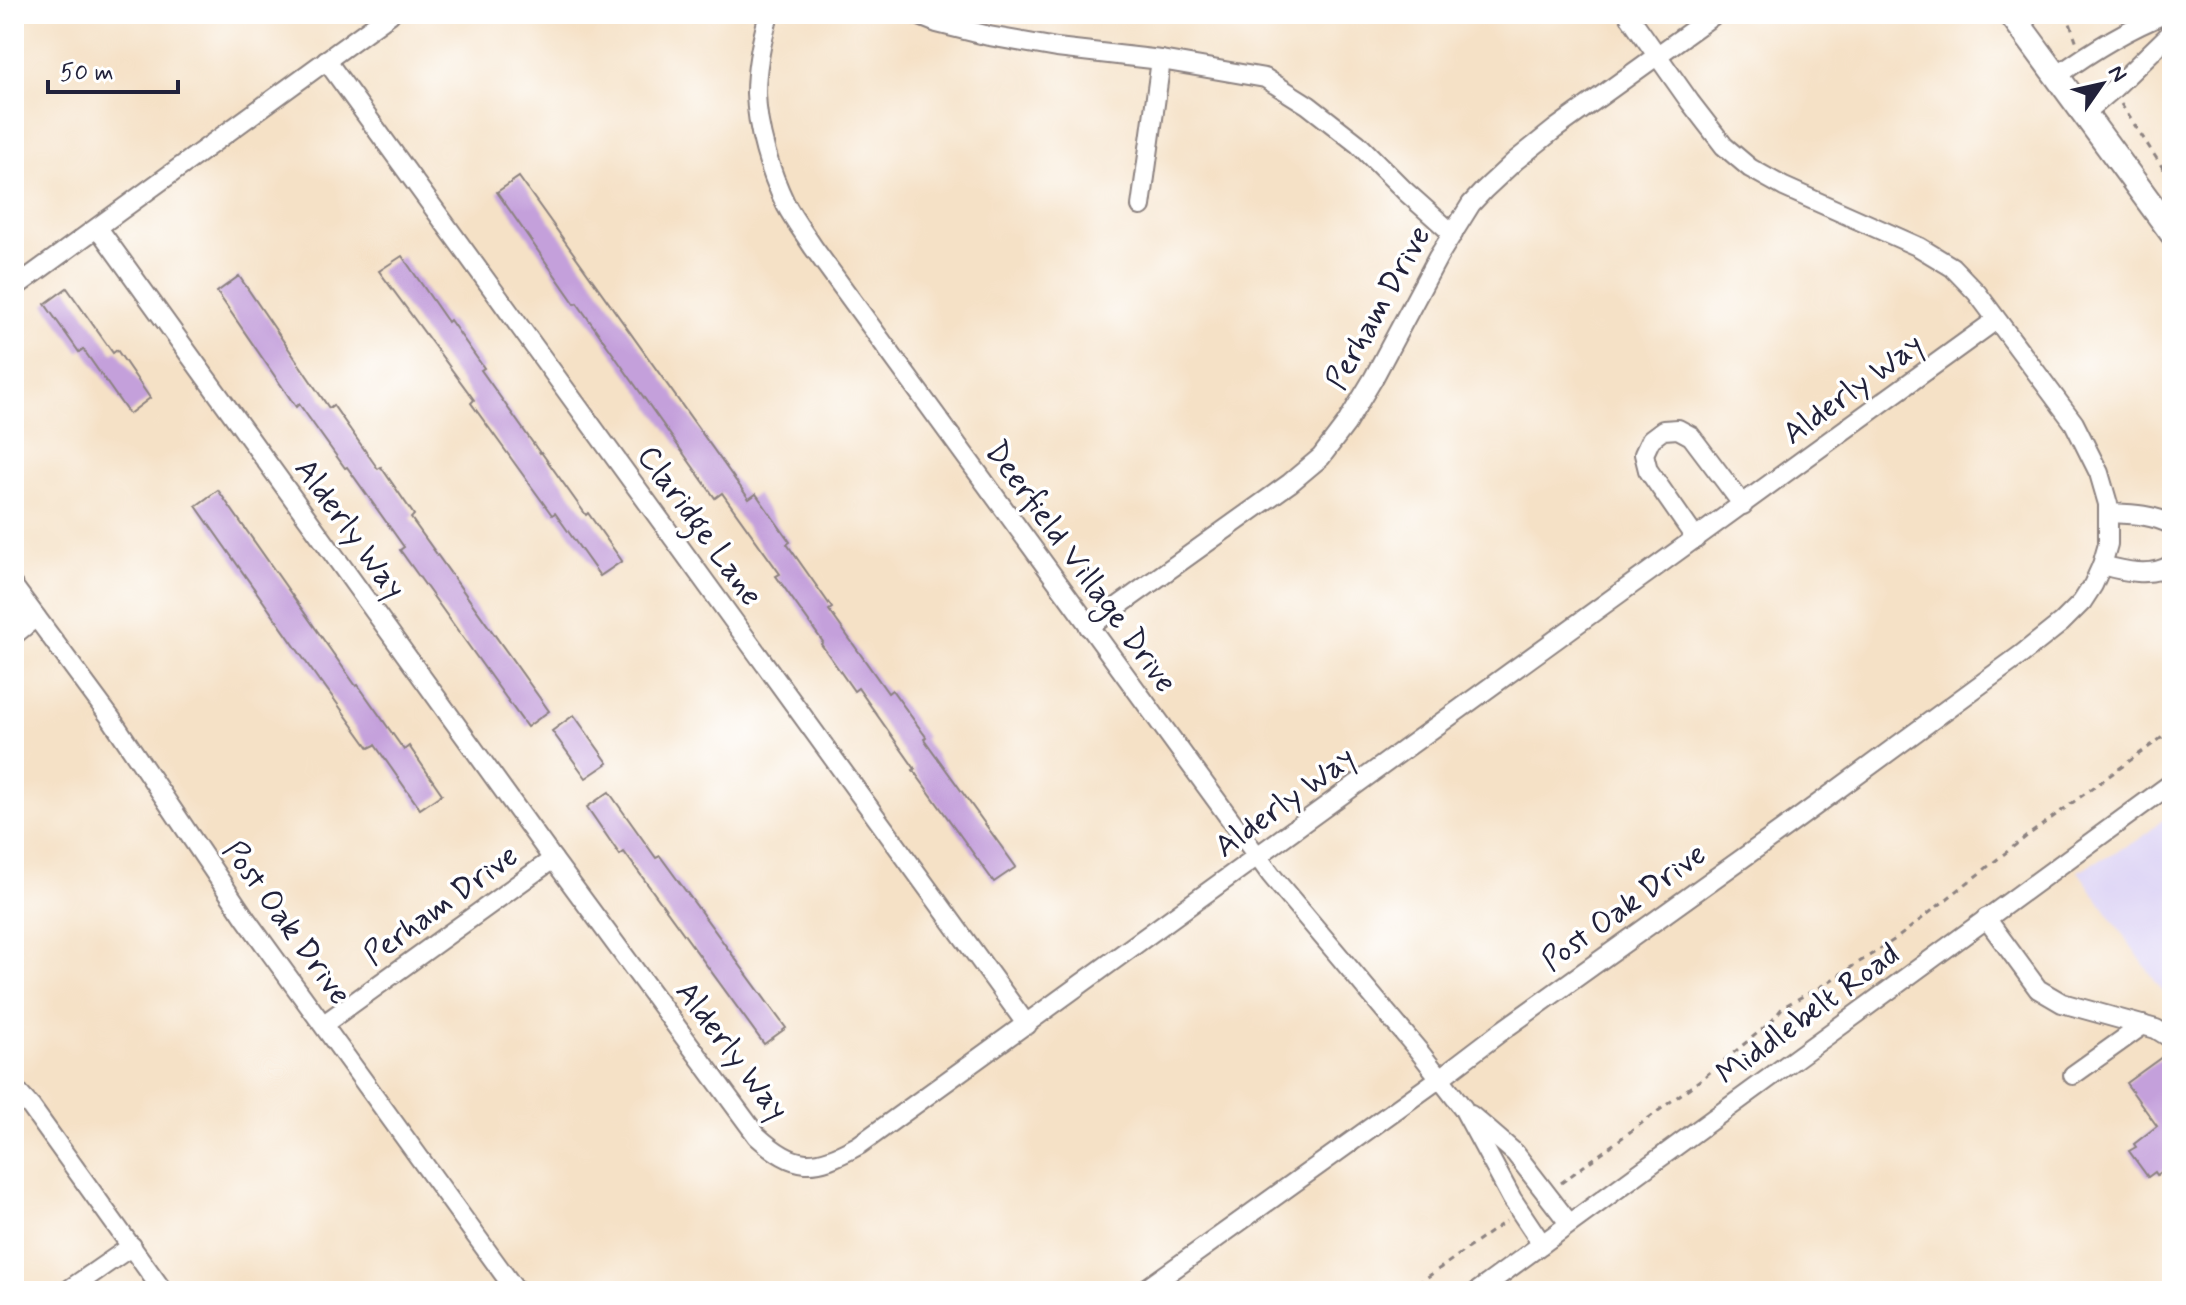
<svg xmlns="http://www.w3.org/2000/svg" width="2186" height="1305" viewBox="0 0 2186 1305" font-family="Mynerve,sans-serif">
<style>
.built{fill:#ded5f5}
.building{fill:#c4a0db}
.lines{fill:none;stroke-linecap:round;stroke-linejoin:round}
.minor-casing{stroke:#8c8280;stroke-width:22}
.major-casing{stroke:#8c8280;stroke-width:28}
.path{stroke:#8c8280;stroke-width:3;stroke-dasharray:6 6;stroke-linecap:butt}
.minor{stroke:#fff;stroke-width:18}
.major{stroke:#fff;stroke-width:24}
.labels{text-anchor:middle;stroke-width:7;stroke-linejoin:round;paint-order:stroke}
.street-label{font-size:32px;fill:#22223b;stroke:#fff}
</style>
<rect width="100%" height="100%" fill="#fff"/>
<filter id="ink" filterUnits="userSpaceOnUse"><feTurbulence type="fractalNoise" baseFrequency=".0125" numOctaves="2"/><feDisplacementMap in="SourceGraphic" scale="16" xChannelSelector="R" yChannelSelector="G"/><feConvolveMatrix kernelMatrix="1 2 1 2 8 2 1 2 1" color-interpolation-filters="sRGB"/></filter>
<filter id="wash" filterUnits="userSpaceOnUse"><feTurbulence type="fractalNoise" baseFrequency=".006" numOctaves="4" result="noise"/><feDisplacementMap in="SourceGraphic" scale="32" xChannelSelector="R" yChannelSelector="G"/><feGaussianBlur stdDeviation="1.8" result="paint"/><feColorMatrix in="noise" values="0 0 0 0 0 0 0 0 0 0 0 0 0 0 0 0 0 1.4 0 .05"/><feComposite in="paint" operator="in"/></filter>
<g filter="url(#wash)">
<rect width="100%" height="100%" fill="#f5e1c6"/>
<polygon class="built" points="2172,812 2172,1004 2078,871 2140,839"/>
<g id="blocks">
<g class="building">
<polygon points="519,177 749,499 756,494 790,542 787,544 832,608 829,610 888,693 892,690 926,737 924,739 1016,867 994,882 913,770 915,769 858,688 854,691 821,644 823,642 776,576 780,574 722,493 715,498 577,303 575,304 497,192"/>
<polygon points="402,256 448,322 450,320 484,368 481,370 540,453 541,452 586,515 588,513 622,561 600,576 555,513 552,515 505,450 471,403 474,400 379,271"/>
<polygon points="239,276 329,408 333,405 378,469 381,467 414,515 411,518 549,711 527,727 400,550 404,547 347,467 345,468 299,404 296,407 217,292"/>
<polygon points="67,288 113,353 117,350 150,398 129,414 83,349 79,352 45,304"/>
<polygon points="218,490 356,686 358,685 404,750 409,746 442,794 420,809 375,745 369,748 321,681 320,682 196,506"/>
<polygon points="574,715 608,763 586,778 552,731"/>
<polygon points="609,792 656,858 660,856 786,1028 764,1044 624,852 620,855 587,807"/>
<polygon points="2162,1057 2172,1071 2172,1164 2157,1175 2155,1172 2148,1177 2129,1151 2136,1147 2134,1144 2157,1126 2126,1083"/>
</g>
</g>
</g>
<g filter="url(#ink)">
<use href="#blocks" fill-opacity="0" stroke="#8c8280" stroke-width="2"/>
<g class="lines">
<g class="minor-casing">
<g id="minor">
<path d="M769 14C762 39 756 66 756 93 757 130 770 172 786 205 794 220 804 233 813 247L1271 875 1418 1050 1463 1108 1512 1199 1542 1244"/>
<polyline points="915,14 937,23 989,36 1057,48 1161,60 1265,78 1308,105 1358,144 1405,191 1453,234"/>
<polyline points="326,60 1027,1025"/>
<path d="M2057 76C2090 52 2127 29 2165 14"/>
<polyline points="2084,114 2111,91 2172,32"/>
<polyline points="1141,206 1161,60"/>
<path d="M98 228 553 859 757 1136C796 1171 814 1170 859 1145L1996 320"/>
<polyline points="14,288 390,14"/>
<path d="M2108 513C2130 514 2152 514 2172 525"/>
<polyline points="1696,539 1648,470 1644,454 1651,439 1663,430 1678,429 1691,436 1743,505"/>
<path d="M2102 565C2123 571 2153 578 2172 564"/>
<polyline points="14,587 110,717 246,919 516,1291"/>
<polyline points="1089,627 1290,483 1321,457 1346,424 1373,379 1438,257 1471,204 1484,190 1515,161 1555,129 1715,14"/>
<polyline points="14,635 36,617"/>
<polyline points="1986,918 2038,989 2062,1003 2156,1029 2172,1039"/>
<polyline points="324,1024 553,859"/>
<polyline points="2073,1075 2143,1025"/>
<polyline points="14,1088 31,1107 163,1291"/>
<polyline points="1471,1115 1515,1153 1569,1223"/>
<polyline points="67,1291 132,1246"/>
<polyline points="1143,1291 1440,1078 1503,1030 1796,820 2022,654 2061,623 2082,602 2093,585 2102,565 2108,544 2108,504 2099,473 2074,423 1977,293 1952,267 1919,247 1784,187 1750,168 1724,146 1690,102 1628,14"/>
<polyline points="1478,1291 2172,783"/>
</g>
</g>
<g class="major-casing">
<polyline id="major" points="2011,14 2172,233"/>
</g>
<g class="path">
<polyline points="2063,14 2070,23 2077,43"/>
<polyline points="2121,104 2172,182"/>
<polyline points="1561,1183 1704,1077 1771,1022 1783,1007 1825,984 1897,938 2027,836 2172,730"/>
<polyline points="1408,1291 1506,1221"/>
</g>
<use href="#minor" class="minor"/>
<use href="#major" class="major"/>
</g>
</g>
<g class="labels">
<g class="street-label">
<text transform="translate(1377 307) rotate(-61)" y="11">Perham Drive</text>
<text transform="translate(1852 388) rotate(-36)" y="11">Alderly Way</text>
<text transform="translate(701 525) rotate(54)" y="11">Claridge Lane</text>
<text transform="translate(351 528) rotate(54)" y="11">Alderly Way</text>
<text transform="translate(1082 566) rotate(54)" y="11">Deerfield Village Drive</text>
<text transform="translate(1284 801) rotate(-36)" y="11">Alderly Way</text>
<text transform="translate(440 904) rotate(-36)" y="11">Perham Drive</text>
<text transform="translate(1623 906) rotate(-36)" y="11">Post Oak Drive</text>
<text transform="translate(288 922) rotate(54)" y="11">Post Oak Drive</text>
<text transform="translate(1807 1013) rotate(-36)" y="11">Middlebelt Road</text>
<text transform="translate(733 1050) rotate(53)" y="11">Alderly Way</text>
</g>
</g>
<rect width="2186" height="1305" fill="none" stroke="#fff" stroke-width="48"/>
<g transform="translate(2102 84) rotate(56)" stroke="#ffffff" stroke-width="6" paint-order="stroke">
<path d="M0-6L14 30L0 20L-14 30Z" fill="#22223b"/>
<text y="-12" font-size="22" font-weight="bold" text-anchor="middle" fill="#22223b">N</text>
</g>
<path d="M48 80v12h130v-12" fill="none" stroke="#22223b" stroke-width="4"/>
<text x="60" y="80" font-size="24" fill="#22223b" stroke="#ffffff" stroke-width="6" paint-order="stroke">50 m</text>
</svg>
